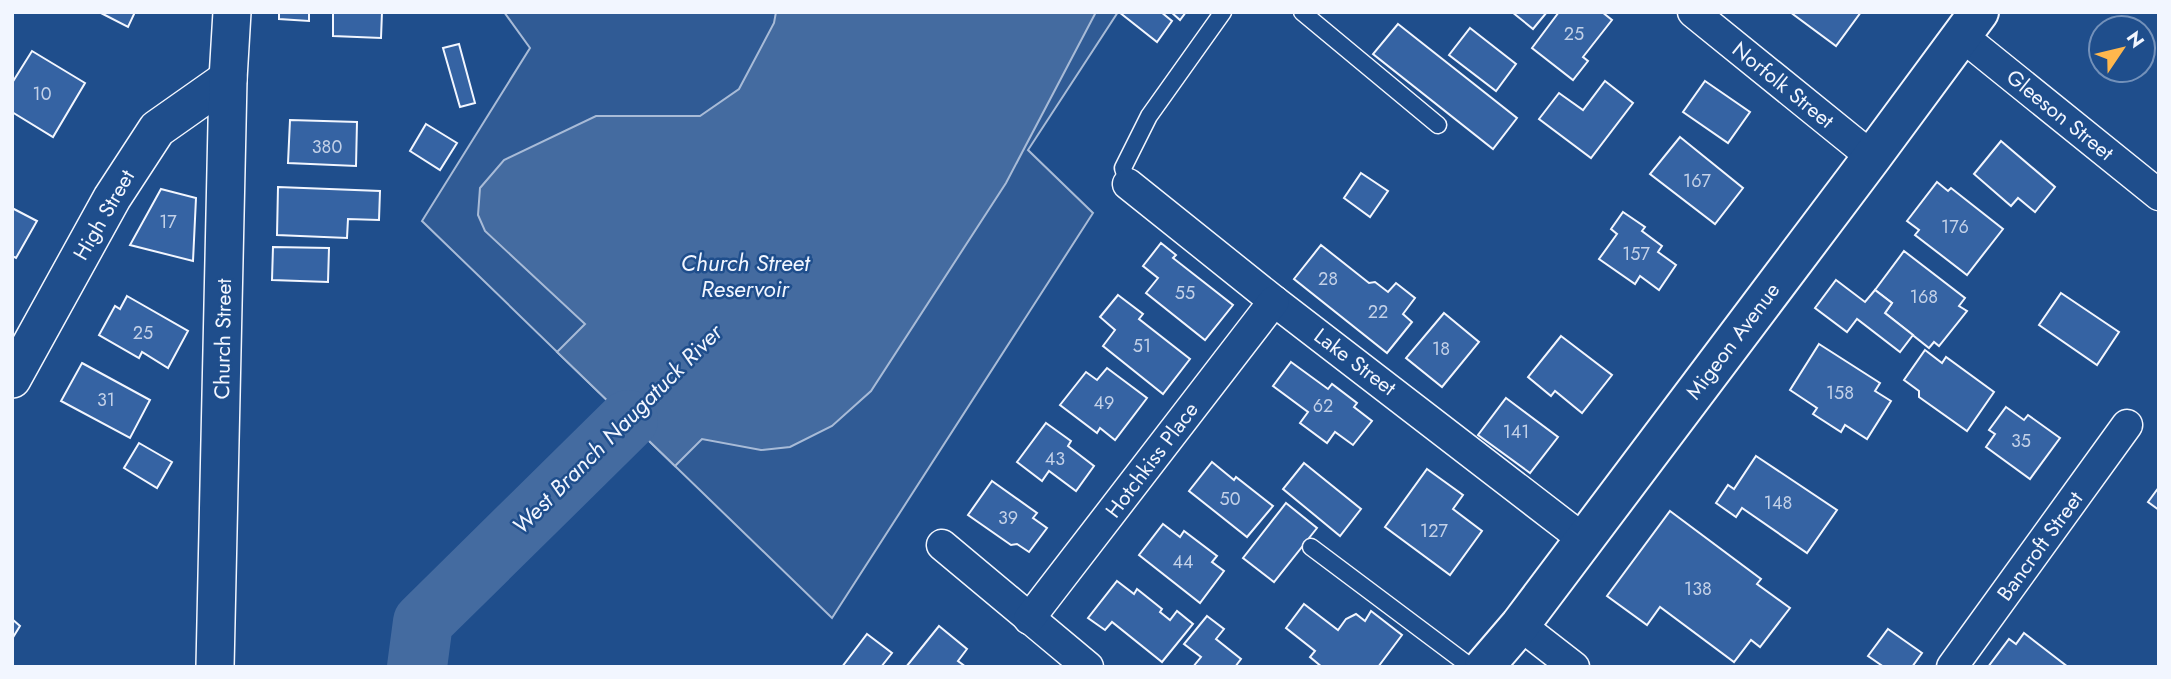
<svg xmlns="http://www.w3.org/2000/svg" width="2171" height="679" viewBox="0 0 2171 679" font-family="Jost,sans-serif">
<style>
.built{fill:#305b95;stroke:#a8bbd7;stroke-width:2}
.water{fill:#446ba0;stroke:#a8bbd7;stroke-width:2}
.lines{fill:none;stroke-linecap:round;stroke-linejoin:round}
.river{stroke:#446ba0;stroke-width:60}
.building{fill:#3563a3;stroke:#f2f6ff;stroke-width:2}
.service-casing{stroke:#f2f6ff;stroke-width:19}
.minor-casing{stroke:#f2f6ff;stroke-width:33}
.tertiary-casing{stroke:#f2f6ff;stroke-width:40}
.secondary-casing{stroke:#f2f6ff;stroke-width:42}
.service{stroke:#1f4e8c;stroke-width:16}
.minor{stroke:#1f4e8c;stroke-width:30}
.tertiary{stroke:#1f4e8c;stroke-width:37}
.secondary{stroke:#1f4e8c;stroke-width:38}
.labels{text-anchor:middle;stroke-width:5;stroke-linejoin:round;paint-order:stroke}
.number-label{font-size:18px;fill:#c3d1e8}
.street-label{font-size:21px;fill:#f2f6ff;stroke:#1f4e8c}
.water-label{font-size:23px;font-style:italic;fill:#f2f6ff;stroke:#1f4e8c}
</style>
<rect width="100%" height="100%" fill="#1f4e8c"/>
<polygon class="built" points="504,12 1118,12 1028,150 1093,213 832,618 422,221 530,48"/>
<polygon class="water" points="776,12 1096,12 1006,183 871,391 832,426 790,447 761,450 702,439 675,466 557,352 585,324 485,231 478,215 480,188 504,160 596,116 700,116 739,89 774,23"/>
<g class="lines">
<polyline class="river" points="417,667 423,622 628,420"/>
</g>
<g class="building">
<polygon points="99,12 135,12 128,27"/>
<polygon points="279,12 309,12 309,21 279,19"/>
<polygon points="333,12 382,12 381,38 333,36"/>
<polygon points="1119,12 1161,12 1172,21 1157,42"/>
<polygon points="1171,12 1186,12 1180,20"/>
<polygon points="1512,12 1547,12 1533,29"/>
<polygon points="1559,12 1602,12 1612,20 1583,57 1588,61 1573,80 1532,48"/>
<polygon points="1790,12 1861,12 1836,46"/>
<polygon points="1398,24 1517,118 1493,149 1373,54"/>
<polygon points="1470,28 1516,64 1496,91 1449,55"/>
<polygon points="459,44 475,103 460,107 443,48"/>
<polygon points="32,51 85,83 53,137 12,112 12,83"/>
<polygon points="1605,81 1633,103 1591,158 1539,119 1559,93 1583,110"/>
<polygon points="1705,81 1750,112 1728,143 1683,112"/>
<polygon points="290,120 357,122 356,166 288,163"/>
<polygon points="426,124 457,143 440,170 410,151"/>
<polygon points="1680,137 1743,188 1715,224 1650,174"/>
<polygon points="2001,141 2055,187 2035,212 2018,198 2011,206 1974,174"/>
<polygon points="1361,173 1388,191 1370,217 1344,198"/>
<polygon points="1937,182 1948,191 1951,188 2003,229 1967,275 1915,235 1919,230 1907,221"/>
<polygon points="278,187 380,191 379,220 348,219 347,238 277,235"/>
<polygon points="161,189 196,198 193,261 130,245"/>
<polygon points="12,208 37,221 16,258 12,256"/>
<polygon points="1623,212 1645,227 1642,231 1662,246 1658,252 1676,265 1659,290 1640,276 1635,284 1599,259 1617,234 1611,229"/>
<polygon points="1161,243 1176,255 1173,258 1233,305 1205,340 1146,293 1158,278 1143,266"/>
<polygon points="1321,245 1369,283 1375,282 1388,292 1396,283 1415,298 1403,314 1412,322 1387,353 1294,279"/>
<polygon points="273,247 329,248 328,282 272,280"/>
<polygon points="1904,251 1965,298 1959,306 1967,311 1939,346 1934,342 1929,348 1885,313 1892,303 1875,290"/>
<polygon points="1836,280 1865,302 1875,290 1892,303 1885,313 1913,335 1900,352 1857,319 1847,332 1815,308"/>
<polygon points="2061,293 2119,332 2097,365 2039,325"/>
<polygon points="1118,295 1143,314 1139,319 1190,359 1163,394 1103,346 1115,330 1100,317"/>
<polygon points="127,296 188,331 168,368 142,352 139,358 99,335 115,306 120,309"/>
<polygon points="1444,313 1479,342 1442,387 1406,358"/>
<polygon points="1561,336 1612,375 1582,413 1555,391 1551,396 1528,377"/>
<polygon points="1819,344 1880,383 1875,391 1891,401 1867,439 1845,425 1841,432 1813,414 1817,408 1790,390"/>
<polygon points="1925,350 1942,363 1946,357 1994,392 1967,431 1919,397 1919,391 1904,380"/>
<polygon points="1291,362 1328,389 1332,384 1357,403 1354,407 1372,421 1353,445 1335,432 1327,443 1300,423 1308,412 1273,386"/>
<polygon points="82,363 150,400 130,438 61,401"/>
<polygon points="1107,368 1147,398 1115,440 1100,428 1097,433 1060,405 1086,372 1097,380"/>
<polygon points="1506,398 1558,437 1530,473 1478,435"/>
<polygon points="2006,407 2024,420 2028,415 2060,438 2030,479 1986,447 1995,434 1989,430"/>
<polygon points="1046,423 1071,441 1068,446 1094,466 1076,491 1049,471 1042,481 1017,462"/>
<polygon points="139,443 172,462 157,488 124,468"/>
<polygon points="1756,456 1837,510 1807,553 1742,508 1736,517 1716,503 1728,485 1734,489"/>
<polygon points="1212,462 1234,480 1236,477 1273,506 1247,537 1189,491"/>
<polygon points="1304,463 1361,509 1340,536 1283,489"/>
<polygon points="1427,469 1463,495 1453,509 1482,531 1450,575 1385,527"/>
<polygon points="992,481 1037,513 1033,518 1047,528 1029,552 1017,544 1011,545 968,515"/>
<polygon points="2159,487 2159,510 2148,502"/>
<polygon points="1286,503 1317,528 1274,582 1243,558"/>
<polygon points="1670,511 1761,579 1757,584 1790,608 1760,647 1751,640 1734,662 1660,607 1647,625 1607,596"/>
<polygon points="1163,524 1180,537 1184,531 1217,556 1212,562 1224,571 1200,603 1139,555"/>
<polygon points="1117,581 1134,594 1137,589 1162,609 1160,612 1170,620 1177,611 1193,624 1162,662 1112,622 1105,630 1088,618"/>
<polygon points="1304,604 1338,630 1346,619 1356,614 1365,621 1371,611 1402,635 1378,667 1322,667 1310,657 1315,651 1286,628"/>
<polygon points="1207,616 1224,629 1216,639 1241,659 1235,667 1193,667 1201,657 1184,644"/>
<polygon points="12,619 20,626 12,639"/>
<polygon points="939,626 967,649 958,661 966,667 906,667"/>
<polygon points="1888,629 1922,653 1912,667 1884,667 1868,656"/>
<polygon points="2024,633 2068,667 1988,667 2009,639 2016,644"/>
<polygon points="867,634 892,653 881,667 842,667"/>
</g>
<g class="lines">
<g class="service-casing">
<g id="service">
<polyline points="1302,12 1438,125"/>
<polyline points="1128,184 1123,168 1149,116 1223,12"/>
<polyline points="1311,547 1471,667"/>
</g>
</g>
<g class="minor-casing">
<g id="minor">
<polyline points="1693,12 1872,157"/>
<polyline points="1962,36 2159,195"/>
<polyline points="1128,184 1274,301 1583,539"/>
<polyline points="942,545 1088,667"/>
<polyline points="1029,619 1274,301"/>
<polyline points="1520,625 1574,667"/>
<polyline points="1952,667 2127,425"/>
</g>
</g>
<g class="tertiary-casing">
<g id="tertiary">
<polyline points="12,379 112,198 157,129 228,79"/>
<polyline points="215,667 228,79 232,12"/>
</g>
</g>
<g class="secondary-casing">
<polyline id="secondary" points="1484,667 1520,625 1872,157 1979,12"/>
</g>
<use href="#service" class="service"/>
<use href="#minor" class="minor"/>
<use href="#tertiary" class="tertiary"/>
<use href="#secondary" class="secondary"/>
</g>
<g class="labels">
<g class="number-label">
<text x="1574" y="40">25</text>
<text x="42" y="100">10</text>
<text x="327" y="153">380</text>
<text x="1697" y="187">167</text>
<text x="168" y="228">17</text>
<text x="1955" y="233">176</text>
<text x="1636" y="260">157</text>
<text x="1328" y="285">28</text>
<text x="1185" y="299">55</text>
<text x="1924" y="303">168</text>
<text x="1378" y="318">22</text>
<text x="143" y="339">25</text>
<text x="1142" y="352">51</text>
<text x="1441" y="355">18</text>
<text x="1840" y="399">158</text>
<text x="106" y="406">31</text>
<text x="1104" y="409">49</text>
<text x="1323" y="412">62</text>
<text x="1516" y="438">141</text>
<text x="2021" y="447">35</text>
<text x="1055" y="465">43</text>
<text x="1230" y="505">50</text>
<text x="1778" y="509">148</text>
<text x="1008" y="524">39</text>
<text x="1434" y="537">127</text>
<text x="1183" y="568">44</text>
<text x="1698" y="595">138</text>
</g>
<g class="street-label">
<text transform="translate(1783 85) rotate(39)" y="7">Norfolk Street</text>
<text transform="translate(2060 115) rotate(39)" y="7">Gleeson Street</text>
<text transform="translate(104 215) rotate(-60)" y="7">High Street</text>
<text transform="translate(223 339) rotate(-89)" y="7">Church Street</text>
<text transform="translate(1733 341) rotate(-53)" y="7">Migeon Avenue</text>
<text transform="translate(1355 362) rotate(37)" y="7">Lake Street</text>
<text transform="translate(1152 460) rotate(-53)" y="7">Hotchkiss Place</text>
<text transform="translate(2040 546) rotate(-54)" y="7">Bancroft Street</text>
</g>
<g class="water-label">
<text x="745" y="271">Church Street<tspan x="745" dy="26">Reservoir</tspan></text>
<text transform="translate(617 429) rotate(-45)" y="8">West Branch Naugatuck River</text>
</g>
</g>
<rect width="2171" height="679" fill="none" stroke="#f2f6ff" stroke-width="28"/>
<g transform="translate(2122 49) rotate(55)"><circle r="33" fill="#1f4e8c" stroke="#7391ba" stroke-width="2"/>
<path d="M0-5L12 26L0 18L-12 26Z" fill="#ffb74d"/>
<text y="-10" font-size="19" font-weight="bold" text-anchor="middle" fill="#f2f6ff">N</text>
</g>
</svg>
